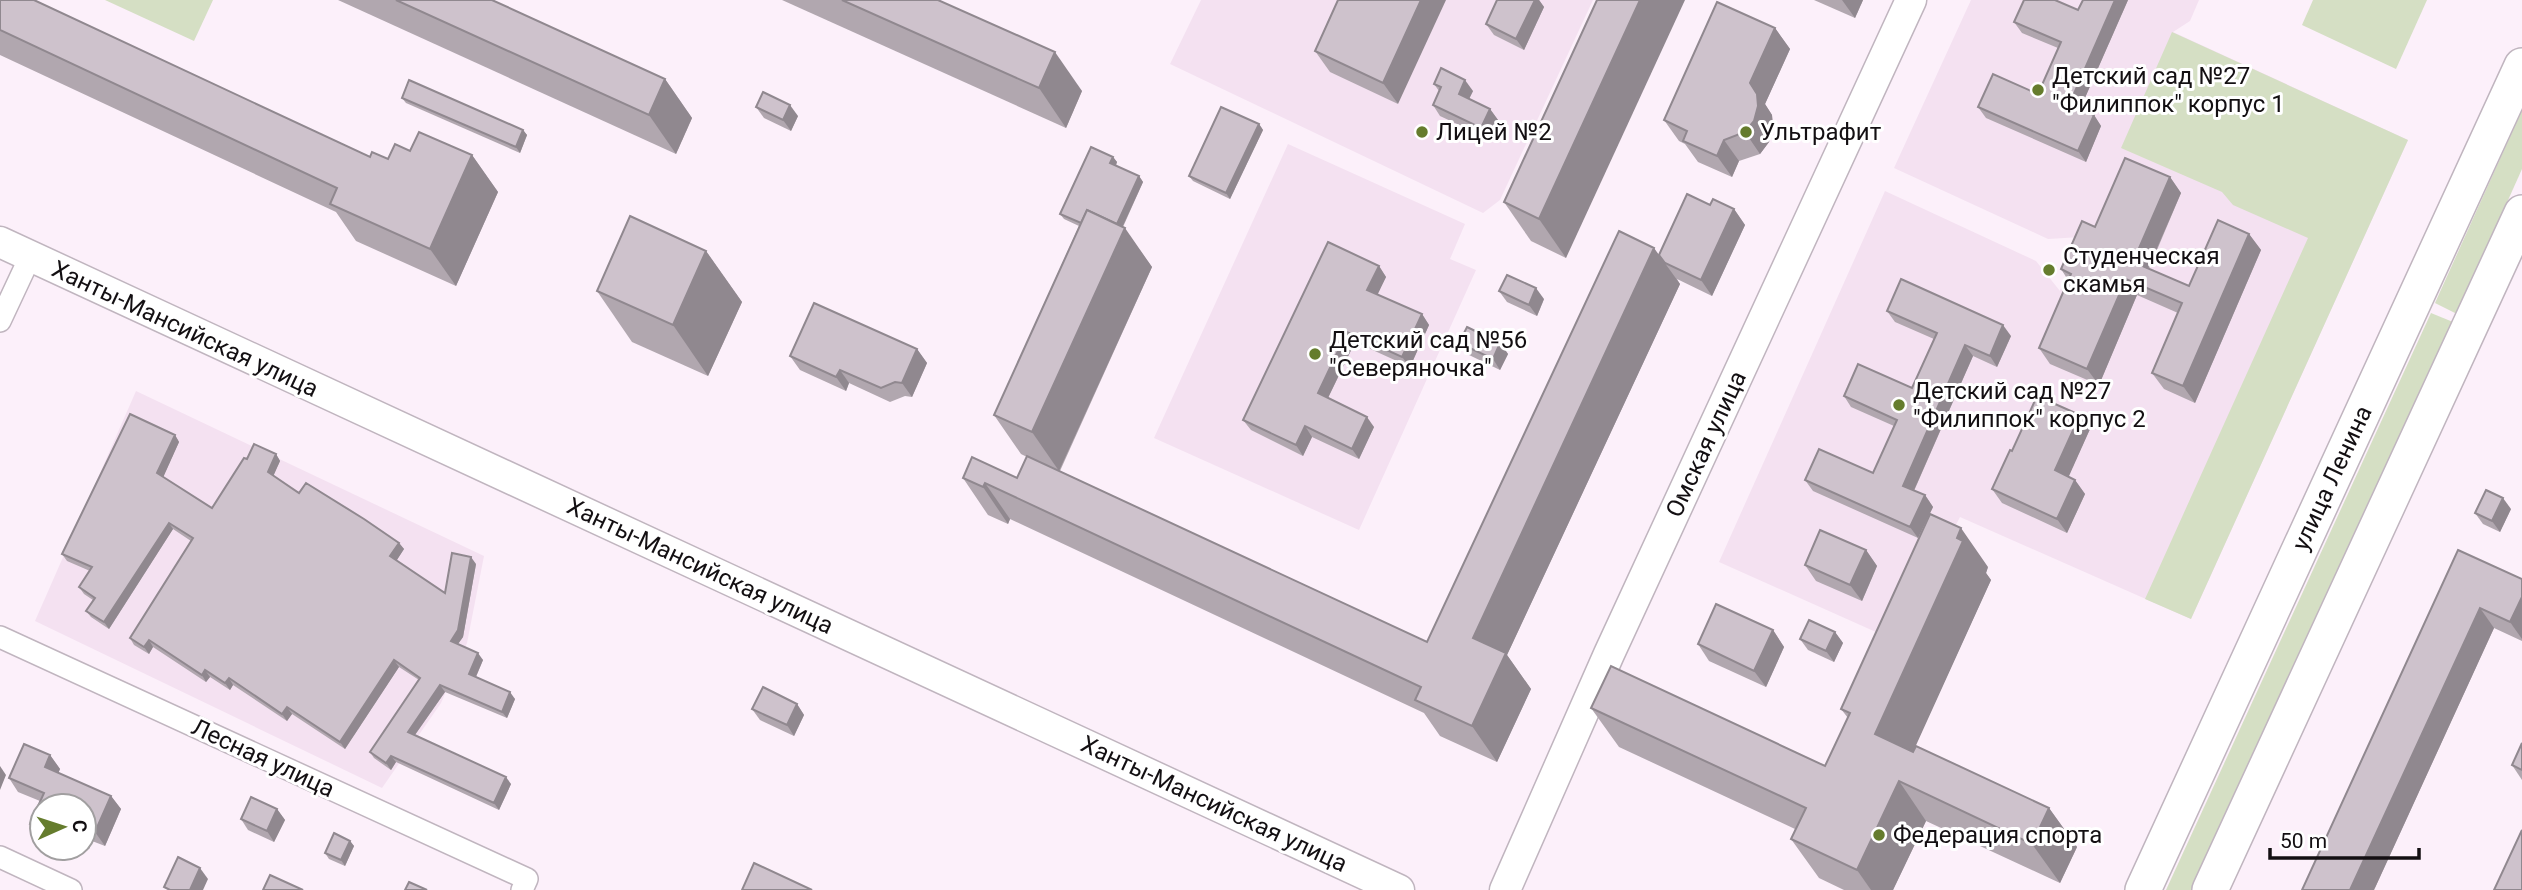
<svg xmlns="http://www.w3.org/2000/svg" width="2522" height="890" viewBox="0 0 2522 890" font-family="Roboto,sans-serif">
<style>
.built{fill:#f4e1f1}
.green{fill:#d5dfc4}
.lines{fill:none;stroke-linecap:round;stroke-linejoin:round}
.street-casing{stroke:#c0b5bf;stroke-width:24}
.secondary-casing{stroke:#c0b5bf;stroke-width:33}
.primary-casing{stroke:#c0b5bf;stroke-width:38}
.street{stroke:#fff;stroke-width:21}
.secondary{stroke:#fff;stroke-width:30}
.primary{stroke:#fff;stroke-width:35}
.wall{fill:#b1a7af}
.shaded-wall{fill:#90888f}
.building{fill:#cec2cc;stroke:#90888f;stroke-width:2}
.poi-dot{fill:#657c2d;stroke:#fff;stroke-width:2.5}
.labels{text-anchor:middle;stroke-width:6;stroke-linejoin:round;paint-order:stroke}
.poi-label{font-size:24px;fill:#130f12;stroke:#fff;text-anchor:start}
.street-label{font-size:24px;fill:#130f12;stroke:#fff}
</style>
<rect width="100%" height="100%" fill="#fcf0fa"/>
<g class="built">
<polygon points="1201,0 1593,0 1500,200 1483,213 1170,64"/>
<polygon points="1971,0 2199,0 2190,21 2173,32 2408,140 2191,619 1960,517 1896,641 1719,562 1885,191 2036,261 2060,291 2081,237 2048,239 1894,168"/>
<polygon points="1288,144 1465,224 1450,259 1476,270 1359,530 1154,438"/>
<polygon points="136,391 484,556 467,643 441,703 382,788 35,621"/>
</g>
<g class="green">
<polygon points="105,0 213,0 194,41"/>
<polygon points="2313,0 2427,0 2396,69 2302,25"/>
<polygon points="2172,32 2408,140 2191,619 2145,599 2308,238 2233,205 2222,192 2121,148"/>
<polygon points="2522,110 2522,169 2457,314 2435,303"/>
<polygon points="2431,313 2453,322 2193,890 2166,890"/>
</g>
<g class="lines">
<g class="street-casing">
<g id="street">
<polyline points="0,321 30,257"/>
<polyline points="0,637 527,879 522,890"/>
<polyline points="0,857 71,890"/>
</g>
</g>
<g class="secondary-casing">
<g id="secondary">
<polyline points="0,242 1399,890"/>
<polyline points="1505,890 1609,654 1911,0"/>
</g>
</g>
<g class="primary-casing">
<g id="primary">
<polyline points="2143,890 2522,66"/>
<polyline points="2210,890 2522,213"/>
</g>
</g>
<use href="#street" class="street"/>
<use href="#secondary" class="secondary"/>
<use href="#primary" class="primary"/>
</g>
<g class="wall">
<polygon points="0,0 370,157 388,159 410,151 472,155 498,192 456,286 356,241 336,212 0,55"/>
<polygon points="338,0 492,0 665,79 692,118 676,154"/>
<polygon points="782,0 938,0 1082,91 1066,128"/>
<polygon points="1338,0 1398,104 1330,72 1315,51"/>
<polygon points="1497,0 1539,0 1544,7 1524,50 1494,35 1486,24"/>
<polygon points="1597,0 1566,258 1531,241 1504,202"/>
<polygon points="1814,0 1863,0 1855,18"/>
<polygon points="2083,0 2128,0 2080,109 2094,115 2101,126 2086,162 1986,118 1978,107 2038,94 2058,48 2022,33 2014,22 2078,10"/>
<polygon points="1775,28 1790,49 1765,104 1772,115 1773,127 1769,142 1760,154 1739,161 1732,177 1698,162 1685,144 1679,141 1664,120"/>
<polygon points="1434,84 1473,91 1469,99 1490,109 1498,120 1489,139 1440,116 1433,105 1439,91"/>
<polygon points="402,98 523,130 527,135 520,153 406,103"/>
<polygon points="756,107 798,116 791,131 764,118"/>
<polygon points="1259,124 1263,130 1230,199 1193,181 1189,176"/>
<polygon points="1113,157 1117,162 1116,166 1139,176 1143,182 1123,227 1152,267 1060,471 1427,642 1659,255 1710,205 1734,209 1745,225 1712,296 1677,279 1680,284 1507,655 1531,689 1497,762 1440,736 1424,713 1010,519 1008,524 988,515 963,478 1017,478 1027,457 1021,454 994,415 1079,226 1064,219 1060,214"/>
<polygon points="2170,177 2181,193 2149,269 2189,286 2249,234 2261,250 2195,403 2164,389 2152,373 2178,313 2137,295 2099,385 2050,364 2039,348 2068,280 2061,269 2095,227"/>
<polygon points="706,251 742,302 708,376 632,342 597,291"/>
<polygon points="1379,266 1386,277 1377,294 1422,314 1429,325 1410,367 1355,342 1328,398 1374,427 1359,459 1312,437 1303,456 1251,430 1243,420"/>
<polygon points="1499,291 1544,299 1537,316 1507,302"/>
<polygon points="1887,311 2011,336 1997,367 1973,356 1914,491 1925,495 1933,507 1918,538 1813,491 1805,480 1873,473 1894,426 1851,407 1844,396 1912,388 1934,339 1895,322"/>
<polygon points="1459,343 1500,343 1508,354 1500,370 1467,354"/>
<polygon points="917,349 927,363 912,397 905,396 890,402 849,383 846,391 800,370 790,356"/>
<polygon points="2080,415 2090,429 2068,477 2075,480 2085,494 2067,533 2002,503 1992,489 2012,451"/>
<polygon points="175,435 179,442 163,477 212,508 247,459 276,454 280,461 273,476 299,493 399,543 404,549 396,561 445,593 476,564 463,637 458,644 483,660 476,677 515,699 507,718 445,692 415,735 511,784 499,810 396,762 391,770 374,758 370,752 419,680 399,667 345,749 292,714 287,721 233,685 230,690 210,677 206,682 153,647 149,654 134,645 130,638 191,541 173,529 109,629 91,617 86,611 93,600 84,594 79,587 90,571 67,561 62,554"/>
<polygon points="2511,509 2500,532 2483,524 2475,513"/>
<polygon points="1866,550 1877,566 1862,601 1816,581 1805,565"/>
<polygon points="2458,550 2522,579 2522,641 2494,628 2374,890"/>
<polygon points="1988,567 1986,573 1991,580 1912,752 2049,808 2077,847 2060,883 1926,821 1893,890 1844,890 1819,878 1791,839 1795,829 1619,747 1591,708 1825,766 1848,718 1841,709"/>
<polygon points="1773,630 1784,647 1766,687 1709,661 1698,644"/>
<polygon points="1835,632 1843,643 1834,662 1808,650 1800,639"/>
<polygon points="797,704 804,715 794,736 760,720 752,709"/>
<polygon points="2522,743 2522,780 2512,765"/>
<polygon points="50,755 60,769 58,773 111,796 121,809 105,846 92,841 89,849 84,846 84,806 42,806 42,839 40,838 30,824 40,801 18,792 9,778"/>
<polygon points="277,809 285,820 274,842 248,830 241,819"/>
<polygon points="350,841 354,846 345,866 329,859 325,853"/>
</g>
<g class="shaded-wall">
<polygon points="1421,0 1446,0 1398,104 1383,83"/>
<polygon points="1535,0 1539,0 1544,7 1524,50 1516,39"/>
<polygon points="1640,0 1685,0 1566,258 1539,219"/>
<polygon points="1842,0 1863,0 1855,18"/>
<polygon points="2115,0 2128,0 2077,116 2069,105"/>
<polygon points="1775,28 1790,49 1765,104 1772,115 1773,127 1769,142 1760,154 1745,132 1750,83"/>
<polygon points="1055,52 1082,91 1066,128 1039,88"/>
<polygon points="665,79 692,118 676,154 649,115"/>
<polygon points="1465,80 1473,91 1466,105 1459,94"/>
<polygon points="790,105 798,116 791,131 783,120"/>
<polygon points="1490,109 1498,120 1489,139 1481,128"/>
<polygon points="2094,115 2101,126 2086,162 2078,151"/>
<polygon points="1259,124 1263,130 1230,199 1226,193"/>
<polygon points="523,130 527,135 520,153 516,147"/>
<polygon points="1724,140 1739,161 1732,177 1717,156"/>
<polygon points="472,155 498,192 456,286 430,249"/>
<polygon points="1113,157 1117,162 1114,169 1110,163"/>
<polygon points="1139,176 1143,182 1115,243 1111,237"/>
<polygon points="2170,177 2181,193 2144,278 2133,262"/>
<polygon points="1734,209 1745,225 1712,296 1701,280"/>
<polygon points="1125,228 1152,267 1059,471 1032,432"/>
<polygon points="2249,234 2261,250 2195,403 2183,386"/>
<polygon points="1654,248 1680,284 1507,655 1531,689 1497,762 1472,726 1473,638"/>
<polygon points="706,251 742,302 708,376 673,325"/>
<polygon points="1379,266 1386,277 1375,300 1367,290"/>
<polygon points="2126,279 2137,295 2099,385 2087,369"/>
<polygon points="1536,288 1544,299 1537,316 1529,305"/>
<polygon points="1422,314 1429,325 1410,367 1402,357"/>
<polygon points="2003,325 2011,336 1997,367 1990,356"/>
<polygon points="1347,332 1355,342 1325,404 1318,393"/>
<polygon points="1500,343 1508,354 1500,370 1493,359"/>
<polygon points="1965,345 1973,356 1911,497 1903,486"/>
<polygon points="917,349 927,363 912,397 902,383"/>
<polygon points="840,370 849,383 846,391 836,377"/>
<polygon points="2080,415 2090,429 2065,485 2055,470"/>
<polygon points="1367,417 1374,427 1359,459 1352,449"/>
<polygon points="1305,426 1312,437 1303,456 1296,445"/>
<polygon points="175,435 179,442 162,480 157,473"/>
<polygon points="276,454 280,461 272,479 268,472"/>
<polygon points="2075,480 2085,494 2067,533 2057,519"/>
<polygon points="985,483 1010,519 1008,524 983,487"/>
<polygon points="1925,495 1933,507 1918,538 1910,527"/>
<polygon points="2503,498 2511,509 2500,532 2492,521"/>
<polygon points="169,523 173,529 109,629 104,622"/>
<polygon points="1961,528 1988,567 1986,573 1991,580 1903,774 1875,734"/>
<polygon points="399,543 404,549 395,563 390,556"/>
<polygon points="1866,550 1877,566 1862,601 1850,585"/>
<polygon points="471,557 476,564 463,637 455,648 451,641"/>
<polygon points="2522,597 2522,639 2510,622"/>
<polygon points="2480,608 2494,628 2374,890 2350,890"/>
<polygon points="1773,630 1784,647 1766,687 1754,671"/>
<polygon points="1835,632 1843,643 1834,662 1826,651"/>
<polygon points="149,640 153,647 149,654 144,647"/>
<polygon points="478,653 483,660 474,681 469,674"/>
<polygon points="394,660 399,667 345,749 340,742"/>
<polygon points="205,670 210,677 206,682 202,675"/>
<polygon points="229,678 233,685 230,690 225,683"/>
<polygon points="440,685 445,692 412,739 408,732"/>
<polygon points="510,692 515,699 507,718 502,712"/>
<polygon points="797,704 804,715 794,736 787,725"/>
<polygon points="287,707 292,714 287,721 282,714"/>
<polygon points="50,755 60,769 55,781 45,767"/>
<polygon points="391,756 396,762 391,770 386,763"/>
<polygon points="0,766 6,775 0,790"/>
<polygon points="506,777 511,784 499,810 494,803"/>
<polygon points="1899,781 1926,821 1893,890 1871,890 1857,870"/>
<polygon points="111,796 121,809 105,846 95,832"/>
<polygon points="2049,808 2077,847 2060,883 2032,844"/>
<polygon points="277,809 285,820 274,842 267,831"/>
<polygon points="84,828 92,841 89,849 84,842"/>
<polygon points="350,841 354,846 345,866 341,860"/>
<polygon points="200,868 208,879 203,890 190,890"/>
</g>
<g class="building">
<polygon points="0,0 34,0 370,157 372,152 388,159 395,144 410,151 419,132 472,155 430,249 330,204 337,188 0,30"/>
<polygon points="396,0 492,0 665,79 649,115"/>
<polygon points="842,0 938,0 1055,52 1039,88"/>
<polygon points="1338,0 1421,0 1383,83 1315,51"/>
<polygon points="1497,0 1535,0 1516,39 1486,24"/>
<polygon points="1597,0 1640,0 1539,219 1504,202"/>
<polygon points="2024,0 2055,0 2078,10 2083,0 2115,0 2069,105 2094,115 2078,151 1978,107 1993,74 2038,94 2061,42 2014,22"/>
<polygon points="1717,2 1775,28 1750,83 1757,94 1758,106 1754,121 1745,132 1724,140 1717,156 1683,141 1687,131 1664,120"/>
<polygon points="1441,68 1465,80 1459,94 1490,109 1481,128 1433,105 1441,87 1434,84"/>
<polygon points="409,80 523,130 516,147 402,98"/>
<polygon points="763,92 790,105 783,120 756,107"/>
<polygon points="1221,107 1259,124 1226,193 1189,176"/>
<polygon points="1091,147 1113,157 1110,163 1139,176 1117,224 1087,210 1081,223 1060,214"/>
<polygon points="2125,158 2170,177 2133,262 2189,286 2218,220 2249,234 2183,386 2152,373 2182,303 2126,279 2087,369 2039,348 2071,274 2061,269 2082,221 2095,227"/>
<polygon points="1687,194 1710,205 1713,199 1734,209 1701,280 1665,263 1659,255"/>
<polygon points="1087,210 1125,228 1032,432 994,415"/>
<polygon points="630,216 706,251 673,325 597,291"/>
<polygon points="1619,231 1654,248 1473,638 1506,653 1472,726 1415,700 1421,687 985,483 983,487 963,478 972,457 1017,478 1027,456 1427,642"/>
<polygon points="1328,242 1379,266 1367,290 1422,314 1402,357 1347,332 1318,393 1367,417 1352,449 1305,426 1296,445 1243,420"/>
<polygon points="1507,275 1536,288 1529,305 1499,291"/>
<polygon points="1901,279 2003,325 1990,356 1965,345 1903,486 1925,495 1910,527 1805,480 1819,449 1873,473 1897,420 1844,396 1858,364 1912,388 1937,333 1887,311"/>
<polygon points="814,303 917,349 902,383 895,382 881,388 840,370 836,377 790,356"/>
<polygon points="1467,327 1500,343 1493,359 1459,343"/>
<polygon points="2037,396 2080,415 2055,470 2075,480 2057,519 1992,489 2010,450 2012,451"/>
<polygon points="130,414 175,435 157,473 212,508 244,458 247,459 254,444 276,454 268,472 299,493 306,483 364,519 399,543 390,556 445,593 452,553 471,557 458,630 451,641 478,653 469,674 510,692 502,712 440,685 408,732 506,777 494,803 391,756 386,763 370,752 420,678 394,660 340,742 287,707 282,714 229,678 225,683 205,670 202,675 149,640 144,647 130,638 193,538 169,523 104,622 86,611 95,598 79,587 92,567 62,554"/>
<polygon points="2486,490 2503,498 2492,521 2475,513"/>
<polygon points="1930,514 1961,528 1957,538 1963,541 1875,734 1913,752 1916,746 2049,808 2032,844 1899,781 1857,870 1791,839 1806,808 1591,708 1611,666 1825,766 1850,713 1841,709"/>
<polygon points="1820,530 1866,550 1850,585 1805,565"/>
<polygon points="2458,550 2522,579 2522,597 2510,622 2480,608 2350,890 2302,890"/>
<polygon points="1716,604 1773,630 1754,671 1698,644"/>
<polygon points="1809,620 1835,632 1826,651 1800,639"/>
<polygon points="763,687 797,704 787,725 752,709"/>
<polygon points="2522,743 2522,770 2512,765"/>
<polygon points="24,744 50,755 45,767 111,796 95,832 84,827 84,806 42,806 42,829 30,824 44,793 9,778"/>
<polygon points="251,797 277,809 267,831 241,819"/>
<polygon points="2522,830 2522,890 2494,890"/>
<polygon points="334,833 350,841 341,860 325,853"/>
<polygon points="178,857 200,868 190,890 170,890 164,887"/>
<polygon points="754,863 812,890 742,890"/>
<polygon points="270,875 303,890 263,890"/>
<polygon points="409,882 427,890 405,890"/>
</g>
<g class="poi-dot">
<circle cx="2038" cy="90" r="7"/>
<circle cx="1422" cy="132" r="7"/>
<circle cx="1746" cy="132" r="7"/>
<circle cx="2049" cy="270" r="7"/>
<circle cx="1315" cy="354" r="7"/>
<circle cx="1899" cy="405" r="7"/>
<circle cx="1879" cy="835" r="7"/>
</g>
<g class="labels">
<g class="poi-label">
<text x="2052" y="84">Детский сад №27<tspan x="2052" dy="28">"Филиппок" корпус 1</tspan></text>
<text x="1436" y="140">Лицей №2</text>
<text x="1760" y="140">Ультрафит</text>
<text x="2063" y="264">Студенческая<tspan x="2063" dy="28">скамья</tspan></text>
<text x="1329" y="348">Детский сад №56<tspan x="1329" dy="28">"Северяночка"</tspan></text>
<text x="1913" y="399">Детский сад №27<tspan x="1913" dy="28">"Филиппок" корпус 2</tspan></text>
<text x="1893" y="843">Федерация спорта</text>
</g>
<g class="street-label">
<text transform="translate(185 329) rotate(25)" y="8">Ханты-Мансийская улица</text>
<text transform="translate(1706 444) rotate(-65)" y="8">Омская улица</text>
<text transform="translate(2332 478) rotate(-65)" y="8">улица Ленина</text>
<text transform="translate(700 566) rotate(25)" y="8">Ханты-Мансийская улица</text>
<text transform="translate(263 758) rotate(25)" y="8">Лесная улица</text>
<text transform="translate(1214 804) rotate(25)" y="8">Ханты-Мансийская улица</text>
</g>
</g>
<g transform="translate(63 827) rotate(87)"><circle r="33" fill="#ffffff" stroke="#a19fa0" stroke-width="2"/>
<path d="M0-5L12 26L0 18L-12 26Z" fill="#657c2d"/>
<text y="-10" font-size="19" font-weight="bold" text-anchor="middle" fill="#130f12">С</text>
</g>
<path d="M2270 848v10h149v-10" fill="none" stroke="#130f12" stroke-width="3.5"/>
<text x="2280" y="848" font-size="21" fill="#130f12" stroke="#ffffff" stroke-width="5" paint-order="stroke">50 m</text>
</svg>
